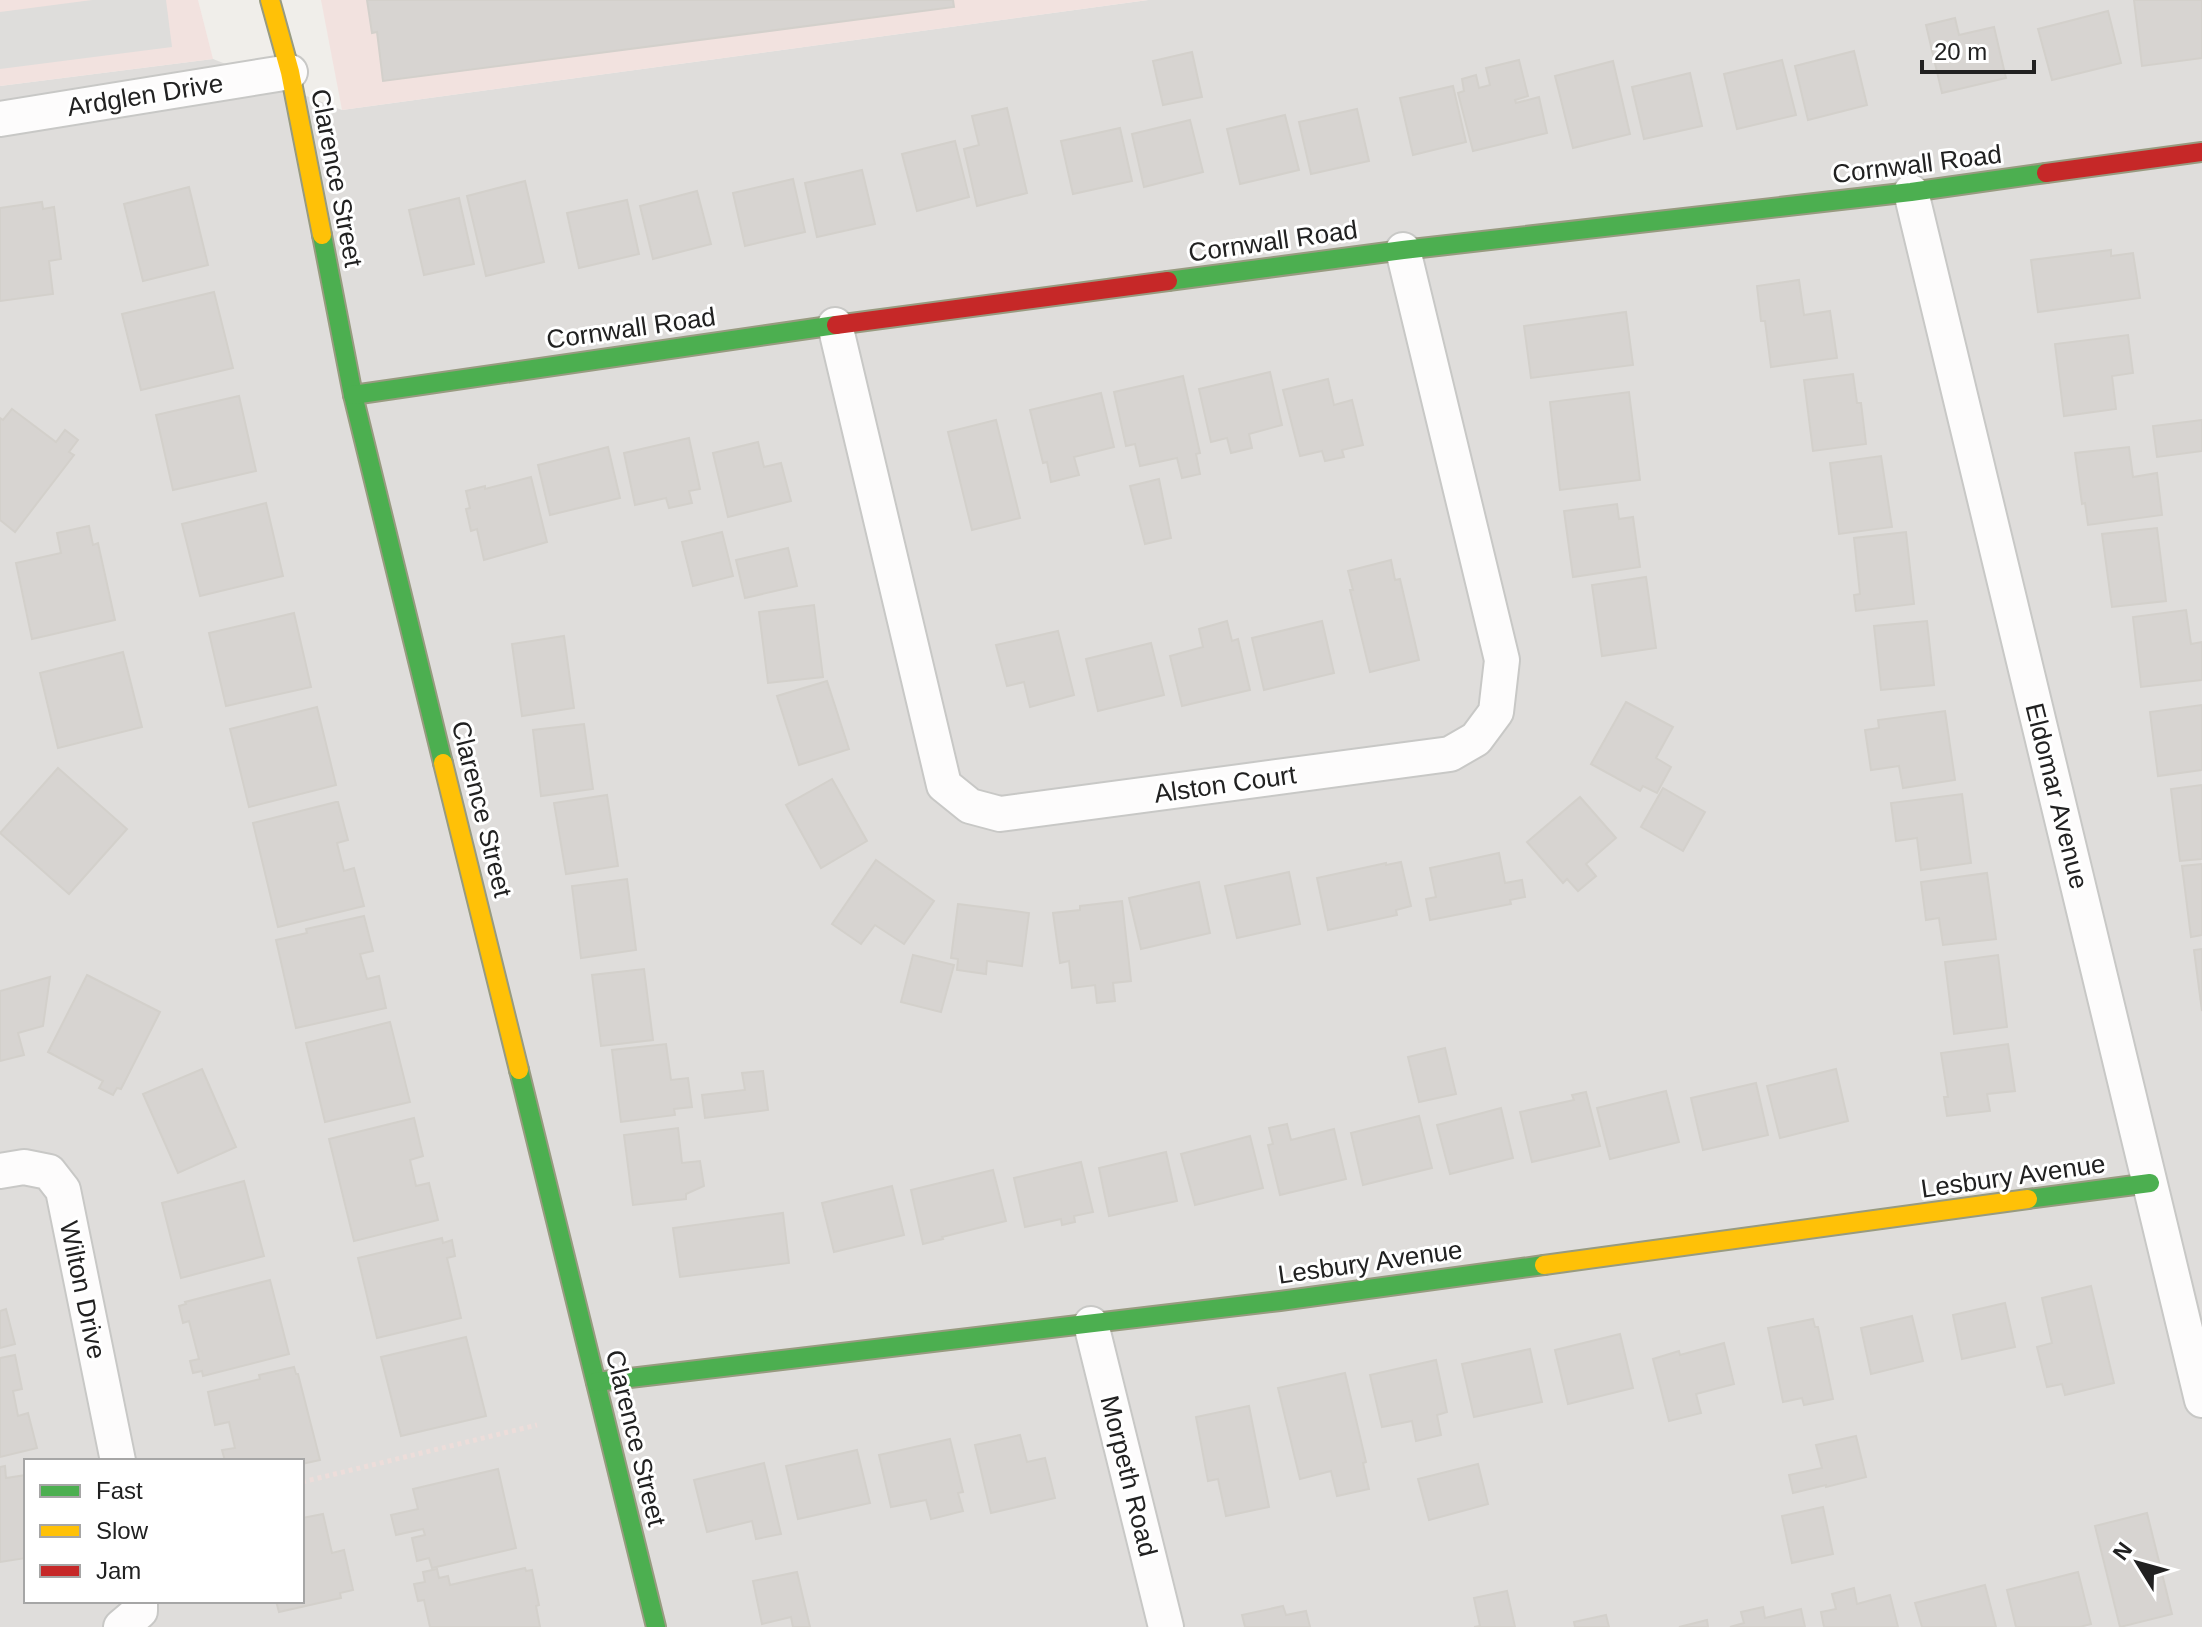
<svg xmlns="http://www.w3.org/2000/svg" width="2202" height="1627" viewBox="0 0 2202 1627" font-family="Helvetica,sans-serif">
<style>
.residential{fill:#dfdddb;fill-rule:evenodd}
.commercial{fill:#f2e2df}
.religious{fill:#dedddb}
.building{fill:#d7d4d1;stroke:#d3d0cb;stroke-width:2}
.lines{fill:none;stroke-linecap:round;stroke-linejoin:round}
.street-casing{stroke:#c8c8c6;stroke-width:38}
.fast-casing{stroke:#989b80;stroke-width:22}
.slow-casing{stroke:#989b80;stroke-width:22}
.jam-casing{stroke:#989b80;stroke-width:22}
.path{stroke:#edddda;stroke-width:5;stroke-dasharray:4 4;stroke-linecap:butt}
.street{stroke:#fdfcfc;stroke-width:34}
.fast{stroke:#4caf50;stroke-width:18}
.slow{stroke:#ffc107;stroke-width:18}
.jam{stroke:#c62828;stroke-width:18}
.labels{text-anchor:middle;stroke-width:6;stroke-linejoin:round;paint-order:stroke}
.street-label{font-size:26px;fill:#212121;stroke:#fff}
</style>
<rect width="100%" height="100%" fill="#f0eeea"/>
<path class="residential" d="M1148 0H2202V1627H0V86L213 59 342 110ZM26 1461H302V1601H26Z"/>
<g class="commercial">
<polygon points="0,0 198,0 213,59 0,86"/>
<polygon points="321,0 1148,0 342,110"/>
</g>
<polygon class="religious" points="92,0 166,0 172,47 0,69 0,12"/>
<g class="building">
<polygon points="367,0 953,0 954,7 383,81 377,32 372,33"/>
<polygon points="2134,0 2202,0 2202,58 2142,66"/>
<polygon points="2108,11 2121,63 2052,80 2038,29"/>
<polygon points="1955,18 1959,35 1994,27 2006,78 1942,93 1926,25"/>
<polygon points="1854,51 1867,105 1808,120 1795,66"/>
<polygon points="1192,52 1202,97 1163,105 1153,61"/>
<polygon points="1519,60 1528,96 1515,100 1516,103 1539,97 1547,133 1473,151 1458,93 1464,91 1462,79 1476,75 1479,88 1490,85 1486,68"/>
<polygon points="1782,60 1796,115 1737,129 1724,74"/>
<polygon points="1613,61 1630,134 1573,148 1555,76"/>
<polygon points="1690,73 1702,126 1644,139 1632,87"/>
<polygon points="1453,86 1466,142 1413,155 1400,98"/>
<polygon points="1007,108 1027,193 977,206 964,149 979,145 972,116"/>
<polygon points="1357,109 1369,161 1311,174 1299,122"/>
<polygon points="1285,115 1299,170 1240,184 1227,129"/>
<polygon points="1190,120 1203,172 1144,187 1132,134"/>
<polygon points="1120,128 1132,181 1073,194 1061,141"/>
<polygon points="955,141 969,197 917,211 902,154"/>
<polygon points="862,170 875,224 817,237 805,183"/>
<polygon points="793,179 805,232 745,246 733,193"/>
<polygon points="525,181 544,262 486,276 467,196"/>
<polygon points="189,187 208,265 143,281 124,204"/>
<polygon points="697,191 711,244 653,259 640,206"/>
<polygon points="459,198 474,264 424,275 409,210"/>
<polygon points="627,200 639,254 579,268 567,213"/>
<polygon points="42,202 43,209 54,207 61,259 49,261 53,294 0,301 0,208"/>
<polygon points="2111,250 2111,256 2133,253 2140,298 2038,312 2031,260"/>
<polygon points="1799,280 1804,315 1830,311 1837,358 1771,367 1765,321 1761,321 1757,286"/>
<polygon points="214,292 233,368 141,390 122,314"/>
<polygon points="1626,312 1633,365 1531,378 1524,326"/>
<polygon points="2128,335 2133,373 2112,376 2116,409 2064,416 2055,344"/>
<polygon points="1270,372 1282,425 1249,434 1252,448 1231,453 1227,438 1211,442 1199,389"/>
<polygon points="1853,374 1857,403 1861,403 1866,444 1813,451 1804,380"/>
<polygon points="1183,376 1200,453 1196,454 1200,474 1182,478 1177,458 1140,466 1135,444 1126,446 1114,392"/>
<polygon points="1328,379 1334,405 1352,400 1363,445 1342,450 1344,457 1325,461 1322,451 1300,456 1283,390"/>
<polygon points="1629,392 1640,480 1560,490 1550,402"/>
<polygon points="1101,393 1114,447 1074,457 1079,475 1051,482 1047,462 1043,463 1030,410"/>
<polygon points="239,396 256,471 173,490 156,415"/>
<polygon points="12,409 56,442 65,430 78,440 69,452 74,455 15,532 0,520 0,418 3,420"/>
<polygon points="996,420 1020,518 972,530 948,432"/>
<polygon points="2202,420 2202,451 2157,457 2153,426"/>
<polygon points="689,438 700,489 689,491 692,503 669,508 666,498 635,505 624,453"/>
<polygon points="758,442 764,467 781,463 791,501 728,517 713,453"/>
<polygon points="608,447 620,498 550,515 538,465"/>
<polygon points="2129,447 2133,477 2157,473 2162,515 2088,525 2085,503 2082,504 2075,453"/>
<polygon points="1881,456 1892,527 1839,534 1830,463"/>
<polygon points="531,477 547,542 484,560 477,529 471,531 466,509 470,508 466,491 485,486 485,489"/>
<polygon points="1159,479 1171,538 1145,544 1130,486"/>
<polygon points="266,503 283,576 200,596 182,524"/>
<polygon points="1617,504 1619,519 1633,517 1640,567 1573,577 1564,511"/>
<polygon points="89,526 93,545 98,543 115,620 32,639 16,563 61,553 57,533"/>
<polygon points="2157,528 2166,601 2112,607 2102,534"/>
<polygon points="722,532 733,576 693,586 682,542"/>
<polygon points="1906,532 1914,604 1856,611 1854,595 1860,594 1854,538"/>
<polygon points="788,548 797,586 745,598 736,560"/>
<polygon points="1391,560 1395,580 1400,579 1419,660 1370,672 1350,590 1353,590 1348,571"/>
<polygon points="1646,577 1656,648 1602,656 1592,585"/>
<polygon points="814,605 823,677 768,683 759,612"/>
<polygon points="2186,610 2191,644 2202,642 2202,680 2141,687 2133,617"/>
<polygon points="294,613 311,687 226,706 209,633"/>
<polygon points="1227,621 1232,641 1238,639 1250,690 1182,706 1170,656 1203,647 1199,629"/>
<polygon points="1322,621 1334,673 1264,690 1252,638"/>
<polygon points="1927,621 1934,685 1881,690 1874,626"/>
<polygon points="1058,631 1074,695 1030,707 1024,682 1007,686 996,645"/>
<polygon points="564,636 574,708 522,716 512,644"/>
<polygon points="1151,643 1164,695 1098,711 1086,659"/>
<polygon points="123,652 142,727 58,748 40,673"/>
<polygon points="827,681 849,749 799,765 777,696"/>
<polygon points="1626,702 1673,727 1656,758 1671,767 1657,793 1643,786 1640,791 1591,764"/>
<polygon points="2202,705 2202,770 2158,776 2150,712"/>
<polygon points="317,707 336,785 249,807 230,729"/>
<polygon points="1945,711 1955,780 1903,788 1899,766 1871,770 1865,730 1879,728 1878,720"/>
<polygon points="584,724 593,789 541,796 533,730"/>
<polygon points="58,768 127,829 69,894 0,833"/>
<polygon points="832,779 867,841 821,868 786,805"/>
<polygon points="2202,785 2202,859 2180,861 2171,789"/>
<polygon points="1663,788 1705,812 1683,851 1641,827"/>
<polygon points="1962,794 1971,863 1921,870 1917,838 1896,841 1891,803"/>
<polygon points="607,795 618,866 566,874 554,803"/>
<polygon points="1580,797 1616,838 1586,864 1596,876 1578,891 1567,879 1563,883 1527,842"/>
<polygon points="336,802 338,802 348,840 337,843 344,871 354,868 364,906 278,927 253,823"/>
<polygon points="1499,853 1505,883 1522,880 1525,897 1510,900 1511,904 1430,920 1426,899 1436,897 1430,868"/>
<polygon points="876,860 934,901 904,944 875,925 861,944 832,924"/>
<polygon points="1401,862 1411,906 1396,910 1397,915 1328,930 1317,878 1386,863 1386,865"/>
<polygon points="2202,864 2202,935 2191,937 2182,866"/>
<polygon points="1289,872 1300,924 1237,938 1225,886"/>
<polygon points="1987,873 1996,939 1943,945 1939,918 1926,920 1921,882"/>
<polygon points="627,879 636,950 581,958 572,886"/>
<polygon points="1199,882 1210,933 1141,949 1129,898"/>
<polygon points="1122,901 1131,981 1113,983 1115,1001 1097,1003 1095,985 1072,988 1069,961 1060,963 1053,913 1080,910 1080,906"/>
<polygon points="958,904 1029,913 1022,966 987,961 986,974 957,970 958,959 951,958"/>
<polygon points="364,916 373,951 360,954 367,979 379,976 386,1008 296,1028 276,940 307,933 306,929"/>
<polygon points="2202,949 2202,1011 2194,950"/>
<polygon points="913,955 954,965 941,1012 901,1002"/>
<polygon points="1998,955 2007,1027 1954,1034 1945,962"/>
<polygon points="644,969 653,1040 601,1046 592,975"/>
<polygon points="87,975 160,1012 121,1089 117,1088 113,1095 99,1088 103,1081 48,1052"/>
<polygon points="50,977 43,1026 18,1033 24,1055 0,1061 0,991"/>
<polygon points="390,1022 410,1102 325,1122 306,1043"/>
<polygon points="666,1044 671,1080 688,1078 692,1107 674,1109 675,1115 621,1122 612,1050"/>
<polygon points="2008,1044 2015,1091 1987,1094 1990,1111 1947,1116 1944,1097 1948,1097 1941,1053"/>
<polygon points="1445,1048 1456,1094 1419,1102 1408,1057"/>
<polygon points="202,1069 236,1147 178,1173 143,1094"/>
<polygon points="1836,1069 1848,1121 1780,1138 1767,1086"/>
<polygon points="763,1071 768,1110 705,1118 702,1095 745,1090 742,1073"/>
<polygon points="1756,1083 1768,1135 1703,1150 1691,1098"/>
<polygon points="1666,1091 1679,1142 1610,1159 1597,1108"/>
<polygon points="1586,1092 1600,1146 1532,1162 1520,1112 1574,1100 1572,1095"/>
<polygon points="1501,1108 1513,1158 1450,1174 1437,1125"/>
<polygon points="1419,1116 1432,1168 1363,1185 1351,1133"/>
<polygon points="414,1118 423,1156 410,1160 416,1186 429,1183 438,1220 354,1241 329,1139"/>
<polygon points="1287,1124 1291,1140 1334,1129 1346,1179 1280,1195 1268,1145 1273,1144 1269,1128"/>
<polygon points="678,1128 682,1163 700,1161 704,1186 686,1194 686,1199 633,1205 624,1135"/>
<polygon points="1250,1136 1263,1188 1195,1205 1181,1154"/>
<polygon points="1166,1152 1177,1201 1109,1216 1099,1168"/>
<polygon points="1081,1162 1093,1212 1074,1216 1075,1222 1062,1225 1061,1219 1025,1227 1014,1178"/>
<polygon points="993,1170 1006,1221 942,1237 943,1239 923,1244 911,1190"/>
<polygon points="244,1181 264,1256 181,1278 162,1203"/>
<polygon points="892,1186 904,1235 834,1252 822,1203"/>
<polygon points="783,1213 789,1263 680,1277 673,1228"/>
<polygon points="442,1238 443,1243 452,1240 455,1256 447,1258 461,1318 377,1338 358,1258"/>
<polygon points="270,1280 289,1354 203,1376 202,1371 193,1373 190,1361 199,1359 189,1321 183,1323 179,1306 186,1304 185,1302"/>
<polygon points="2091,1286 2114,1383 2065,1395 2062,1384 2047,1387 2037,1347 2052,1343 2042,1298"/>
<polygon points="2005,1303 2015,1347 1962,1359 1953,1315"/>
<polygon points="6,1309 15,1344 0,1348 0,1311"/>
<polygon points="1912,1316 1923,1361 1871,1374 1861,1328"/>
<polygon points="1813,1319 1815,1327 1818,1327 1833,1399 1804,1405 1802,1398 1783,1402 1768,1328"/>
<polygon points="1620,1334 1633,1388 1568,1404 1555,1350"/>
<polygon points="466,1337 486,1416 401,1436 381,1357"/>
<polygon points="1724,1343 1734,1384 1696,1394 1701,1413 1669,1421 1653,1359 1679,1351 1680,1355"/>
<polygon points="1530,1349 1542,1402 1474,1417 1462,1364"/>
<polygon points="15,1355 22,1389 13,1391 18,1416 28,1413 37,1448 0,1457 0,1358"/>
<polygon points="1436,1360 1447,1412 1437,1415 1441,1435 1416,1441 1412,1421 1382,1427 1370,1375"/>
<polygon points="294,1367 296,1374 298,1374 320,1460 302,1464 302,1461 225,1461 222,1450 235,1448 229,1422 215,1425 208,1392 260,1379 259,1375"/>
<polygon points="1345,1373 1366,1462 1363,1463 1369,1489 1337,1496 1331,1471 1300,1479 1278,1388"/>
<polygon points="1249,1406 1269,1507 1226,1516 1218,1479 1208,1481 1196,1417"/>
<polygon points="1020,1435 1027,1462 1045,1458 1055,1498 991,1513 975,1445"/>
<polygon points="1856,1436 1866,1477 1826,1487 1826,1485 1793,1493 1789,1475 1822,1468 1816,1445"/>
<polygon points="950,1439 963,1492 958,1493 963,1511 931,1519 926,1500 891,1507 879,1455"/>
<polygon points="857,1450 870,1503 798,1519 786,1466"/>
<polygon points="764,1463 781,1534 756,1539 752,1521 707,1532 694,1480"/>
<polygon points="1478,1464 1488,1504 1429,1520 1418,1479"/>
<polygon points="5,1466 6,1478 26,1475 26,1558 0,1562 0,1467"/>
<polygon points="498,1469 516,1548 432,1568 429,1558 417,1561 412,1538 425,1535 423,1529 396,1535 391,1515 418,1509 413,1489"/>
<polygon points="1823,1507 1833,1554 1792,1563 1782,1516"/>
<polygon points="2147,1513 2172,1614 2120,1627 2095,1526"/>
<polygon points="323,1514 332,1553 344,1550 353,1590 340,1593 341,1598 279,1612 276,1601 302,1601 302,1518"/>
<polygon points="525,1568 526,1571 532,1570 539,1605 536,1606 540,1627 430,1627 424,1600 418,1601 414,1584 425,1582 423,1572 437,1569 439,1578 448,1576 450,1585"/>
<polygon points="797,1572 810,1627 793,1627 791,1617 762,1624 753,1581"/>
<polygon points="2078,1572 2091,1624 2080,1627 2016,1627 2007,1590"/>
<polygon points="1985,1585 1996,1627 1922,1627 1915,1603"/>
<polygon points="1854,1588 1857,1604 1890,1595 1898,1627 1824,1627 1821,1612 1836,1609 1832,1594"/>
<polygon points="1507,1591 1515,1627 1474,1627 1480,1626 1474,1598"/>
<polygon points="1283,1606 1286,1615 1306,1611 1310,1627 1245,1627 1242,1615"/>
<polygon points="1763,1607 1765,1618 1801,1609 1805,1627 1730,1627 1744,1623 1741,1612"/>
<polygon points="1606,1615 1609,1627 1575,1627 1574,1622"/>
<polygon points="1707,1620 1708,1627 1679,1627"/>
</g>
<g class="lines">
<g class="street-casing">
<g id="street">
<polyline points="0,119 290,72"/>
<polyline points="1911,192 2202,1400"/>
<polyline points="835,325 944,785 970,806 1000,814 1450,754 1476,739 1496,712 1502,660 1403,250"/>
<polyline points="0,1171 24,1167 49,1172 63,1190 118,1461"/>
<polyline points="1091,1324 1166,1627"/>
<polyline points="121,1627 140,1611 140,1601"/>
</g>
</g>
<g class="fast-casing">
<g id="fast">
<polyline points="322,235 353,395 443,763"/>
<polyline points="1168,281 1403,250 1911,192 2046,173"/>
<polyline points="353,395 836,325"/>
<polyline points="519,1070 656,1627"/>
<polyline points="2028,1199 2150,1183"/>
<polyline points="596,1382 1280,1301 1544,1265"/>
</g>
</g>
<g class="slow-casing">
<g id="slow">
<polyline points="270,0 290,72 322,235"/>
<polyline points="443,763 519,1070"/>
<polyline points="1544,1265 2028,1199"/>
</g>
</g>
<g class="jam-casing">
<g id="jam">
<polyline points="2046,173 2202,152"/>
<polyline points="836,325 1168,281"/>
</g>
</g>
<polyline class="path" points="302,1482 537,1425"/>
<use href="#street" class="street"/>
<use href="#fast" class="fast"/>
<use href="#slow" class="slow"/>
<use href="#jam" class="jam"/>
</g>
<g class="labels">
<g class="street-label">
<text transform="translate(145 95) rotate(-9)" y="9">Ardglen Drive</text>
<text transform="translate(1917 164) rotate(-7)" y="9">Cornwall Road</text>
<text transform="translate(337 178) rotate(79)" y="9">Clarence Street</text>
<text transform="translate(1273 241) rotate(-8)" y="9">Cornwall Road</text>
<text transform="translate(631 328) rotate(-8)" y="9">Cornwall Road</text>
<text transform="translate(1225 784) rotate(-8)" y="9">Alston Court</text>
<text transform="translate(2057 796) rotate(76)" y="9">Eldomar Avenue</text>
<text transform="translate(482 809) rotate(76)" y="9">Clarence Street</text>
<text transform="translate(2013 1176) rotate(-8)" y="9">Lesbury Avenue</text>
<text transform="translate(1370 1262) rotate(-8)" y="9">Lesbury Avenue</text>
<text transform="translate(83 1290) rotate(78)" y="9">Wilton Drive</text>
<text transform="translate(636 1438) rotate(76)" y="9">Clarence Street</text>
<text transform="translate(1129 1476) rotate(76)" y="9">Morpeth Road</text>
</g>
</g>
<rect x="24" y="1459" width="280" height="144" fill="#ffffff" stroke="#a6a6a6" stroke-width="2"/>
<rect x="40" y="1485" width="40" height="12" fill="#4caf50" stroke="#a6a6a6" stroke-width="2"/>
<text x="96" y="1499" font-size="24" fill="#212121">Fast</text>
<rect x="40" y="1525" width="40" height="12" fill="#ffc107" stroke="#a6a6a6" stroke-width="2"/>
<text x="96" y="1539" font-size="24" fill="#212121">Slow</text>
<rect x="40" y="1565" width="40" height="12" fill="#c62828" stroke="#a6a6a6" stroke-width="2"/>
<text x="96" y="1579" font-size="24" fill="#212121">Jam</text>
<g transform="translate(2138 1563) rotate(307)" stroke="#ffffff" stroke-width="6" paint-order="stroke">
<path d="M0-6L14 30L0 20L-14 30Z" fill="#212121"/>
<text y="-12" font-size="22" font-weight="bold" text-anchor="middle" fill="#212121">N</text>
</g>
<path d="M1922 60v12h112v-12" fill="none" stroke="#212121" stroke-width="4"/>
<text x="1934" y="60" font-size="24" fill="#212121" stroke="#ffffff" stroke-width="6" paint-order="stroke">20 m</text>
</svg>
